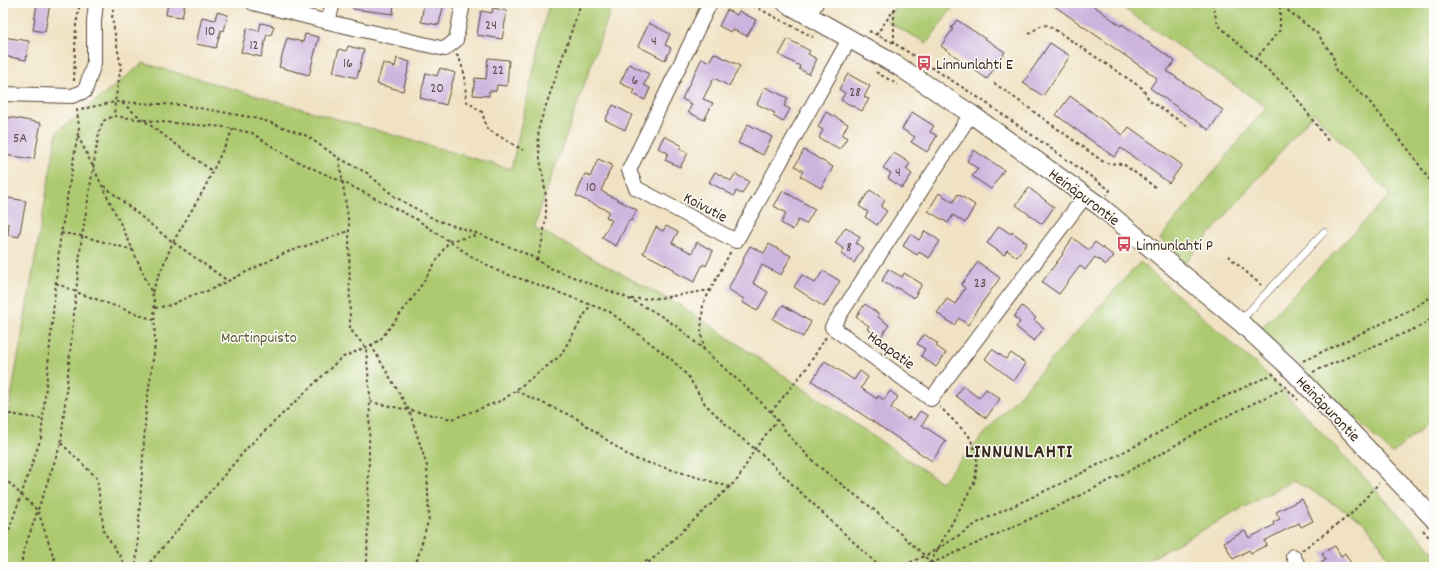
<svg xmlns="http://www.w3.org/2000/svg" width="1437" height="570" viewBox="0 0 1437 570" font-family="Dekko,sans-serif">
<style>
.green{fill:#adca71;stroke:#747a48}
.building{fill:#cdb4de}
.lines{fill:none;stroke-linecap:round;stroke-linejoin:round}
.service-casing{stroke:#564637;stroke-width:8}
.minor-casing{stroke:#564637;stroke-width:16}
.tertiary-casing{stroke:#564637;stroke-width:20}
.path{stroke:#564637;stroke-width:2;stroke-dasharray:3 3;stroke-linecap:butt}
.service{stroke:#fff;stroke-width:7}
.minor{stroke:#fff;stroke-width:14}
.tertiary{stroke:#fff;stroke-width:18}
.labels{text-anchor:middle;stroke-width:3;stroke-linejoin:round;paint-order:stroke}
.number-label{font-size:14px;fill:#604c4e}
.poi-label{font-size:16px;fill:#3b2a1e;stroke:#fdfcf7;text-anchor:start}
.street-label{font-size:16px;fill:#3b2a1e;stroke:#fdfcf7}
.park-label{font-size:16px;fill:#5d5a37;stroke:#fdfcf7}
.district-label{font-size:20px;font-weight:bold;letter-spacing:1px;fill:#3b2a1e;stroke:#fdfcf7}
</style>
<rect width="100%" height="100%" fill="#fdfcf7"/>
<filter id="ink" filterUnits="userSpaceOnUse"><feTurbulence type="fractalNoise" baseFrequency=".025" numOctaves="2"/><feDisplacementMap in="SourceGraphic" scale="8" xChannelSelector="R" yChannelSelector="G"/><feConvolveMatrix kernelMatrix="1 2 1 2 8 2 1 2 1" color-interpolation-filters="sRGB"/></filter>
<filter id="wash" filterUnits="userSpaceOnUse"><feTurbulence type="fractalNoise" baseFrequency=".012" numOctaves="4" result="noise"/><feDisplacementMap in="SourceGraphic" scale="16" xChannelSelector="R" yChannelSelector="G"/><feGaussianBlur stdDeviation="0.9" result="paint"/><feColorMatrix in="noise" values="0 0 0 0 0 0 0 0 0 0 0 0 0 0 0 0 0 1.4 0 .05"/><feComposite in="paint" operator="in"/></filter>
<g filter="url(#wash)">
<rect width="100%" height="100%" fill="#f0e2c3"/>
<g class="green">
<polygon points="549,3 613,3 534,227 683,307 941,482 1140,262 1267,374 1434,552 1434,567 1395,567 1365,523 1294,480 1135,567 3,567 3,444 57,132 143,63 511,169"/>
<polygon points="897,3 956,3 927,43 887,22"/>
<polygon points="1116,3 1434,3 1434,418 1392,454 1345,407 1260,329 1390,195 1314,113 1185,263 1160,239 1266,107"/>
</g>
<g id="blocks">
<g class="building">
<polygon points="37,3 50,3 45,32 33,30"/>
<polygon points="168,3 185,3 182,17 166,15"/>
<polygon points="353,3 394,3 393,14 353,9"/>
<polygon points="424,3 444,3 439,25 421,22"/>
<polygon points="1050,3 1090,3 1121,26 1122,24 1175,61 1167,71 1223,110 1209,130 1150,88 1157,78"/>
<polygon points="493,8 507,11 502,39 477,35 481,11 492,13"/>
<polygon points="727,10 737,15 739,11 756,20 747,36 732,29 731,32 719,26"/>
<polygon points="217,12 228,15 224,31 221,30 216,48 196,44 202,17 215,20"/>
<polygon points="957,20 1005,52 987,79 941,46 953,29 951,28"/>
<polygon points="261,23 274,26 271,35 267,34 261,57 241,52 247,28 259,31"/>
<polygon points="649,23 670,34 665,45 671,48 665,60 638,46"/>
<polygon points="305,34 319,37 309,75 279,67 287,38 303,42"/>
<polygon points="3,37 29,41 26,60 3,56"/>
<polygon points="788,39 810,51 808,54 817,59 809,74 799,69 800,66 779,55"/>
<polygon points="1050,43 1070,56 1043,96 1023,83"/>
<polygon points="348,46 364,50 357,78 333,72 339,49 346,51"/>
<polygon points="714,53 740,66 729,86 714,78 703,99 713,103 704,120 688,112 692,104 682,99 702,58 709,62"/>
<polygon points="397,58 410,62 403,91 377,84 383,63 395,67"/>
<polygon points="488,58 509,60 507,86 497,85 496,91 489,91 489,96 473,95 475,78 486,79"/>
<polygon points="629,64 649,74 644,85 650,88 645,100 633,94 635,90 620,83"/>
<polygon points="440,68 455,73 446,105 420,98 426,73 437,76"/>
<polygon points="848,74 870,86 864,97 869,99 862,111 841,100 845,93 839,89"/>
<polygon points="765,87 788,98 784,106 790,109 783,122 773,116 775,113 757,104"/>
<polygon points="1070,96 1123,135 1129,127 1182,165 1169,183 1121,148 1114,157 1056,115"/>
<polygon points="613,105 632,115 625,130 605,120"/>
<polygon points="826,112 848,124 842,135 847,138 840,149 819,138 823,130 818,127"/>
<polygon points="912,112 934,126 930,132 937,136 927,152 911,142 915,137 902,129"/>
<polygon points="9,117 41,123 34,159 3,155 5,143 3,143 3,127 7,128"/>
<polygon points="748,124 772,137 763,155 738,143"/>
<polygon points="664,136 681,145 680,149 688,153 680,167 665,160 668,153 658,148"/>
<polygon points="804,150 833,167 821,188 800,176 803,171 795,166"/>
<polygon points="974,150 1004,170 991,189 972,176 978,169 967,161"/>
<polygon points="894,153 910,163 906,169 912,174 902,188 888,178 891,173 883,168"/>
<polygon points="598,159 612,165 601,191 637,210 631,221 629,220 616,246 602,238 612,220 606,217 609,211 576,196 585,174 590,177"/>
<polygon points="715,172 731,181 735,174 749,181 742,194 736,191 734,196 709,182"/>
<polygon points="1029,188 1054,207 1042,224 1016,205"/>
<polygon points="870,190 885,200 881,207 887,211 877,225 865,217 868,212 859,206"/>
<polygon points="783,191 815,209 806,224 798,220 793,230 781,223 786,213 774,206"/>
<polygon points="939,193 953,202 958,194 975,205 965,223 953,215 948,223 928,211"/>
<polygon points="3,197 26,201 19,237 8,235 9,224 3,223"/>
<polygon points="666,226 678,232 672,243 692,253 697,242 713,251 706,266 703,264 694,282 673,271 674,269 643,253 656,227 663,231"/>
<polygon points="999,226 1011,234 1012,232 1027,243 1017,257 1007,250 1004,255 987,243"/>
<polygon points="846,227 860,237 856,243 863,248 854,263 841,254 844,249 835,243"/>
<polygon points="925,231 940,241 929,258 919,252 917,255 903,246 910,234 919,240"/>
<polygon points="1073,238 1089,250 1095,242 1114,256 1106,265 1095,257 1085,270 1080,266 1059,294 1042,282 1063,254 1062,253"/>
<polygon points="769,244 791,256 781,275 762,265 753,283 768,292 757,311 742,302 744,299 728,289 744,259 743,258 750,246 764,253"/>
<polygon points="978,262 1000,278 974,314 975,315 968,325 959,318 954,325 937,313 947,299 955,304 965,288 961,285"/>
<polygon points="888,269 902,277 904,273 922,284 914,298 896,287 895,289 882,281"/>
<polygon points="823,271 840,281 824,307 794,287 802,275 815,283"/>
<polygon points="865,304 880,315 878,317 889,325 880,338 867,329 869,326 856,317"/>
<polygon points="783,305 811,322 803,337 773,319"/>
<polygon points="1022,306 1036,318 1034,320 1044,328 1034,341 1016,327 1020,322 1014,317"/>
<polygon points="924,334 938,344 936,346 946,353 936,367 921,356 925,349 917,344"/>
<polygon points="992,349 1006,359 1011,353 1026,364 1014,381 985,359"/>
<polygon points="825,361 854,380 860,371 868,377 861,388 877,399 878,396 884,400 890,391 898,397 891,408 908,419 909,417 914,420 920,411 928,416 922,425 946,441 932,461 812,381"/>
<polygon points="963,386 979,398 986,389 1000,399 986,418 956,396"/>
<polygon points="1302,499 1313,521 1301,527 1299,523 1264,541 1267,545 1251,553 1249,550 1233,559 1224,542 1245,531 1249,538 1274,525 1273,522 1280,519 1276,512"/>
<polygon points="1335,546 1341,556 1345,553 1353,567 1314,567 1326,560 1322,553"/>
</g>
</g>
</g>
<g filter="url(#ink)">
<use href="#blocks" fill-opacity="0" stroke="#564637" stroke-width="1"/>
<g class="lines">
<g class="service-casing">
<polyline id="service" points="1240,321 1324,232"/>
</g>
<g class="minor-casing">
<g id="minor">
<polyline points="253,3 328,22 445,49 456,40 463,3"/>
<polyline points="710,3 629,170 636,188 736,241 850,38"/>
<polyline points="809,15 816,3"/>
<polyline points="328,22 333,3"/>
<polyline points="3,94 72,96 85,91 94,63 94,21 96,3"/>
<polyline points="971,114 832,327 931,399 1086,195"/>
<polyline points="1293,556 1299,567"/>
</g>
</g>
<g class="tertiary-casing">
<polyline id="tertiary" points="786,3 898,66 971,114 1101,207 1239,321 1289,367 1434,519"/>
</g>
<g class="path">
<polyline points="114,3 112,18 121,67 115,102 114,116"/>
<polyline points="748,3 813,37"/>
<polyline points="1212,3 1218,25 1291,91 1329,142"/>
<polyline points="1278,3 1317,33 1333,56 1336,71 1368,100 1408,149 1434,186"/>
<polyline points="869,31 894,43 982,100 1110,190 1107,195"/>
<polyline points="1029,34 1040,26 1048,25 1142,88 1150,101 1190,128"/>
<polyline points="876,35 899,3"/>
<polyline points="894,43 894,9"/>
<polyline points="456,55 459,57 465,76 466,101 482,112 487,129 523,150"/>
<polyline points="1255,60 1280,30 1280,5"/>
<polyline points="876,72 898,85"/>
<polyline points="74,81 76,24 80,3"/>
<polyline points="994,83 1105,163 1123,164 1155,187"/>
<polyline points="122,103 142,119 212,171"/>
<polyline points="78,136 128,239 154,298 155,345 146,409 136,567"/>
<polyline points="339,158 349,225 350,329 366,348 370,395 367,567"/>
<polyline points="104,186 166,237 228,281 285,253 349,231"/>
<polyline points="61,233 82,236 133,250"/>
<polyline points="1228,256 1261,285"/>
<path d="M537 260C543 241 547 219 546 199 544 174 536 151 539 126L581 3"/>
<polyline points="56,283 76,292 154,320"/>
<polyline points="152,292 173,242 203,191 233,129"/>
<polyline points="631,299 660,298 710,290"/>
<polyline points="155,308 171,305 190,296 210,290 228,281"/>
<polyline points="371,345 409,410 427,466 429,518 415,567"/>
<polyline points="704,350 701,333 703,304 731,251"/>
<polyline points="1303,361 1412,309 1434,295"/>
<polyline points="1313,372 1421,326 1434,317"/>
<polyline points="1272,373 1298,400"/>
<polyline points="516,391 576,418 632,458 730,487"/>
<polyline points="370,402 452,419 503,400 560,356 591,304"/>
<polyline points="771,412 806,369 826,337"/>
<polyline points="3,413 42,419"/>
<polyline points="61,443 97,478 104,532 127,567"/>
<polyline points="3,480 7,481 38,511 57,567"/>
<polyline points="1423,530 1434,543"/>
<polyline points="3,547 41,438 60,240 79,127 77,110 115,102 182,105 250,117 265,121 305,135 339,158 367,173 395,197 436,220 479,234 529,255 550,268 625,297 653,311 678,327 741,383 771,412 791,438 817,465 873,509 925,556 930,564"/>
<polyline points="1302,550 1349,516 1379,483"/>
<polyline points="930,563 975,481 977,462 976,452 969,436 940,407"/>
<polyline points="21,567 23,553 61,443 81,243 99,132 103,121 114,116 161,122 224,127 252,133 290,158 347,184 416,219 474,258 500,272 539,285 610,312 671,359 688,376 705,404 736,434 764,456 793,485 880,567"/>
<polyline points="146,567 248,447 341,358 371,345 380,340 415,295 449,241 478,235"/>
<polyline points="634,567 649,560"/>
<polyline points="644,567 738,479 755,449 777,420"/>
<polyline points="899,567 925,556 944,545 979,522 1064,482 1141,443 1206,405 1273,374"/>
<polyline points="926,567 930,564 989,538 1073,499 1150,460 1215,422 1287,387"/>
</g>
<use href="#service" class="service"/>
<use href="#minor" class="minor"/>
<use href="#tertiary" class="tertiary"/>
</g>
</g>
<defs>
<g id="bus-bare" transform="scale(1.2)"><path d="M-5-6H5V4H4V6H2V4H-2V6H-4V4H-5ZM-3.5-4V0h7V-4ZM-3.5 1.2v1.5H-2V1.2ZM2 1.2v1.5H3.5V1.2Z" fill="#d1495b" stroke="#fdfcf7" stroke-width="2.5" paint-order="stroke"/></g>
</defs>
<g fill-rule="evenodd">
<use href="#bus-bare" x="924" y="63"/>
<use href="#bus-bare" x="1124" y="244"/>
</g>
<g class="labels">
<g class="number-label">
<text x="491" y="29">24</text>
<text x="210" y="35">10</text>
<text x="654" y="45">4</text>
<text x="254" y="49">12</text>
<text x="348" y="67">16</text>
<text x="498" y="74">22</text>
<text x="635" y="84">6</text>
<text x="437" y="92">20</text>
<text x="855" y="96">28</text>
<text x="20" y="142">5A</text>
<text x="898" y="176">4</text>
<text x="591" y="191">10</text>
<text x="849" y="251">8</text>
<text x="980" y="287">23</text>
</g>
<g class="poi-label">
<text x="936" y="69">Linnunlahti E</text>
<text x="1136" y="250">Linnunlahti P</text>
</g>
<g class="street-label">
<text transform="translate(1085 196) rotate(37)" y="6">Heinäpurontie</text>
<text transform="translate(706 206) rotate(28)" y="6">Koivutie</text>
<text transform="translate(892 349) rotate(36)" y="6">Haapatie</text>
<text transform="translate(1329 408) rotate(46)" y="6">Heinäpurontie</text>
</g>
<g class="park-label">
<text x="259" y="342">Martinpuisto</text>
</g>
<g class="district-label">
<text x="1019" y="457">LINNUNLAHTI</text>
</g>
</g>
<rect width="1437" height="570" fill="none" stroke="#fdfcf7" stroke-width="16"/>
</svg>
